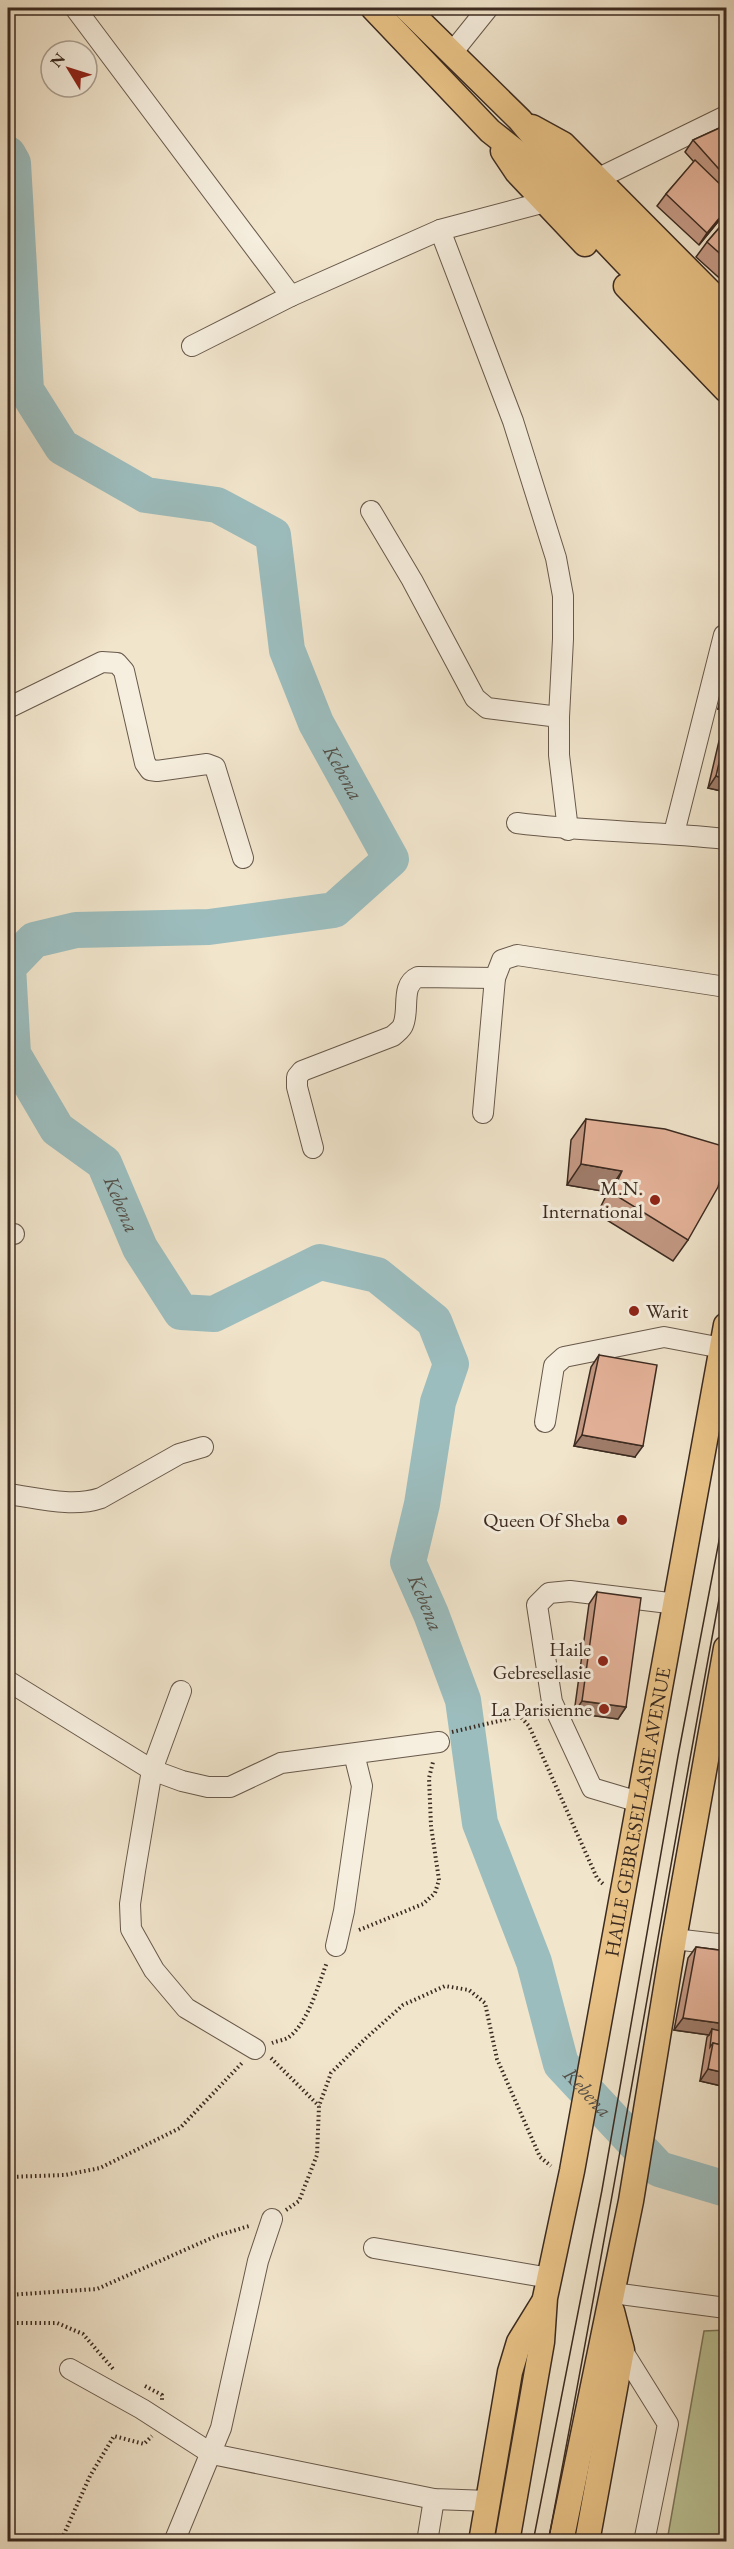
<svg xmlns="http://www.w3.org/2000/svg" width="734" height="2549" viewBox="0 0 734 2549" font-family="'EB Garamond',serif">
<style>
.green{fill:#bbc497;stroke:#7b775c;stroke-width:1.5}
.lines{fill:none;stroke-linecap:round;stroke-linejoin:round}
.river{stroke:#9cbdbe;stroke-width:36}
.minor-casing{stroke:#68594b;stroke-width:22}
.major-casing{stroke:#3b2a20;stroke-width:27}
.path{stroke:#3b2a20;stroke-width:4;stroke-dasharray:1.5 3;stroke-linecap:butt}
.minor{stroke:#f6eede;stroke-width:20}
.major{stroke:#e8c286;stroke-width:24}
.tram{stroke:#3b2a20;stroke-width:1.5}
.wall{fill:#c49984;stroke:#3b2a20;stroke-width:1.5}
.shaded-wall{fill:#a07d6b;stroke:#3b2a20;stroke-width:1.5}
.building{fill:#e4b299;stroke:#3b2a20;stroke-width:1.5}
.poi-dot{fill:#8f2418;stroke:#f6eede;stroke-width:2}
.labels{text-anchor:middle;stroke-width:6;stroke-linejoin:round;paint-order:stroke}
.poi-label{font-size:20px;fill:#3b2a20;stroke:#f6eede;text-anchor:end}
.street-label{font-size:20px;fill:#3b2a20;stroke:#f6eede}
.water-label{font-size:21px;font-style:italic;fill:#534f48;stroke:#f6eede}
</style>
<rect width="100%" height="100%" fill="#f1e5cc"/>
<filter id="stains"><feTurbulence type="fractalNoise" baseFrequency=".00333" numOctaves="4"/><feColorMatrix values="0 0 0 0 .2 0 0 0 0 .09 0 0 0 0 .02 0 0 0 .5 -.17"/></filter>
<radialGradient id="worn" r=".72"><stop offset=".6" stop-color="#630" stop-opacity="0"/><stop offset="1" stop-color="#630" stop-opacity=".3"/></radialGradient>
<polygon class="green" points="726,2330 726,2541 667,2541 704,2331"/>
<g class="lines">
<path class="river" id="s1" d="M8 154 13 163 26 390 62 447 146 495 217 505 273 535 287 650 316 723 391 859 334 910 209 927 76 930 34 940 8 967 13 1054 57 1129 104 1163 140 1248 181 1312 214 1314 320 1262 377 1275 434 1321 451 1364 438 1402 422 1504 408 1562 431 1614 463 1700 480 1823 534 1962 561 2064 659 2169 726 2189"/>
<g class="minor-casing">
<g id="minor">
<polyline points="75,8 291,296"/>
<polyline points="451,54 488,8"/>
<polyline points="599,178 726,116"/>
<polyline points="440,230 513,421 556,558 563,596 563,639 559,717"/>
<polyline points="192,346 291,296 440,230 545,202"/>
<polyline points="371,511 412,580 475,698 487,708 559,717 559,755 568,830"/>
<polyline points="8,708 102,662 117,663 124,671 145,763 150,770 157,771 207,764 215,767 243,858"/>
<path d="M517 823C587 832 657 831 726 839"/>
<polyline points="674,833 724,635"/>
<polyline points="483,1113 495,978 502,960 517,955 726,987"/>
<path d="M313 1148 297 1087V1077L302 1071 393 1036C396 1033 402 1029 403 1025 410 1010 400 985 418 977L495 978"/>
<polyline points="8,1234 14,1234"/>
<polyline points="545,1422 554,1366 564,1357 664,1337 722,1348"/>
<path d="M8 1494C38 1498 72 1508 101 1498L179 1454 203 1447"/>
<polyline points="8,1681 152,1770 135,1871 130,1904 131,1929 154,1970 186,2008 255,2049"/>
<polyline points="181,1691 152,1770 182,1781 208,1787 230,1787 281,1763 439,1742"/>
<polyline points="639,1802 592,1788 552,1702 537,1605 549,1593 570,1591 677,1604"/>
<polyline points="674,1939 726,1945"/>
<polyline points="336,1946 344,1911 362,1786 354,1754"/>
<polyline points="374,2248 550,2278"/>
<polyline points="613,2293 726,2308"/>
<polyline points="622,2350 668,2424 644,2542"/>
<polyline points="70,2369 142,2409 212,2454 434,2499 489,2501"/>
<polyline points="174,2542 221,2428 258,2261 272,2219"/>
<polyline points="427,2542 434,2499"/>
</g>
</g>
<g class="major-casing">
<g id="major">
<polyline points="373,8 490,131 533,165 625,262 726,363"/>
<polyline points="406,8 520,120 550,156 726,339"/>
<polyline points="532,127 563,144 726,308"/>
<polyline points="503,151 517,172 585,244"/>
<polyline points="626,286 726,390"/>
<polyline points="481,2542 510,2372 519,2342 543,2303"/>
<path id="s2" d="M507 2542 542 2342 545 2298 572 2171 726 1325"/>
<polyline points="561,2542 631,2201 674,1939 726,1648"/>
<polyline points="587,2542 622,2350 612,2311"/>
</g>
</g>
<g class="path">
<polyline points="452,1732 520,1716 529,1726 597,1878 604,1885"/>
<polyline points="359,1930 423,1904 435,1893 439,1880 431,1826 429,1778 433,1762"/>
<path d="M272 2043C277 2041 285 2040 289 2037 308 2023 319 1983 327 1962"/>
<polyline points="271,2058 319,2106"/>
<polyline points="8,2177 65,2175 100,2168 180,2128 242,2063"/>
<polyline points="286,2210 299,2201 317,2155 319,2106 331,2073 365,2039 403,2005 445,1986 469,1990 485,2003 497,2059 540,2157 551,2166"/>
<polyline points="8,2295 97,2289 216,2236 249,2226"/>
<polyline points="8,2323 57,2323 83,2334 114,2370"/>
<polyline points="145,2386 162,2395 162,2401"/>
<polyline points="58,2542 64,2534 90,2476 114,2436 144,2444 152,2436"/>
</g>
<use href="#minor" class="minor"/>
<use href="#major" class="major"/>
<g class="tram">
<polyline points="533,2542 602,2190 678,1756 726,1504"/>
<path d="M548 2542C611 2216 665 1888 726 1562"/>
</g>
</g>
<g class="wall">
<polygon points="726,125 726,212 699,245 657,206 666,194 694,162 685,152 693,140"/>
<polygon points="726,220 726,284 696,257 707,242"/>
<polygon points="726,444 726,462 721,460"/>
<polygon points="726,673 726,711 718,709"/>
<polygon points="726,730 726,792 708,788 719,741"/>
<polygon points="586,1119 688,1240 673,1261 597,1214 608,1192 567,1185 571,1140"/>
<polygon points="599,1355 635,1457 574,1446 591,1367"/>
<polygon points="597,1592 626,1707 618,1719 574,1713 589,1604"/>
<polygon points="696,1947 726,1951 726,2087 700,2081 707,2037 709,2035 674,2030 688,1958"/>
</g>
<g class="shaded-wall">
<polygon points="726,210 726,212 699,245 707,233"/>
<polygon points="726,452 726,462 721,460"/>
<polygon points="726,697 726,711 718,709"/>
<polygon points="716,776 726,779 726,792 708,788"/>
<polygon points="581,1164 622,1171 608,1192 567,1185"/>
<polygon points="582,1435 643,1446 635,1457 574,1446"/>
<polygon points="582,1701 626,1707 618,1719 574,1713"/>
<polygon points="683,2018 726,2024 726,2037 712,2029 709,2035 674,2030"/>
<polygon points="708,2069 726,2073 726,2087 700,2081"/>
</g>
<g class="building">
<polygon points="726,125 726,177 693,140"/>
<polygon points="695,160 726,190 726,210 707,233 666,194"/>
<polygon points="726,220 726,259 707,242"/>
<polygon points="726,733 726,779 716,776"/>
<polygon points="586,1119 665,1129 726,1147 726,1158 718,1187 688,1240 612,1193 622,1171 581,1164"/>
<polygon points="599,1355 657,1365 643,1446 582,1435"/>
<polygon points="597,1592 641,1598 626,1707 582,1701"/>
<polygon points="696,1947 726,1951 726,2024 683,2018"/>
<polygon points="712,2029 726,2032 726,2046 713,2043 710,2047"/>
<polygon points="713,2043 726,2046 726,2073 708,2069"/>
</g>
<g class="poi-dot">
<circle cx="655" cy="1200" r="6"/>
<circle cx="634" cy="1311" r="6"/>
<circle cx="622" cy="1520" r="6"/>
<circle cx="603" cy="1661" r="6"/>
<circle cx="604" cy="1709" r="6"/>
</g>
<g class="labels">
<g class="poi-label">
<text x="643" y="1195">M.N.<tspan x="643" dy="23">International</tspan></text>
<text x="646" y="1318" text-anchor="start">Warit</text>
<text x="610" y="1527">Queen Of Sheba</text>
<text x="591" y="1656">Haile<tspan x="591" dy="23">Gebresellasie</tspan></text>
<text x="592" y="1716">La Parisienne</text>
</g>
<g class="street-label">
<text dy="7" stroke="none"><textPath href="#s2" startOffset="742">HAILE GEBRESELLASIE AVENUE</textPath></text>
</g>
<g class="water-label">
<text dy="7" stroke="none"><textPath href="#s1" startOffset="788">Kebena</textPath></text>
<text dy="7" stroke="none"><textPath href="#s1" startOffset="1580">Kebena</textPath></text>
<text dy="7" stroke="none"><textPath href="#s1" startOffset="2280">Kebena</textPath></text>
<text dy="7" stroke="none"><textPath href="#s1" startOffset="2802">Kebena</textPath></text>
</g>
</g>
<rect width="734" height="2549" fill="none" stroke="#f1e5cc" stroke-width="30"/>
<rect x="9" y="9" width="716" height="2531" fill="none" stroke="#3b2a20" stroke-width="3"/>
<rect x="15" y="15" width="704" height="2519" fill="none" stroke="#3b2a20" stroke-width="1.5"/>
<g transform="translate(69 69) rotate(308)"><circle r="28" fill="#f6eede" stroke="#aba092" stroke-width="1.5"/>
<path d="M0-4.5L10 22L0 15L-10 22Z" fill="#8f2418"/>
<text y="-9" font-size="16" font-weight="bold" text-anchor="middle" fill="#3b2a20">N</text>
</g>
<rect width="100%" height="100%" filter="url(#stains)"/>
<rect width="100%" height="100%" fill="url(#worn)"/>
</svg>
